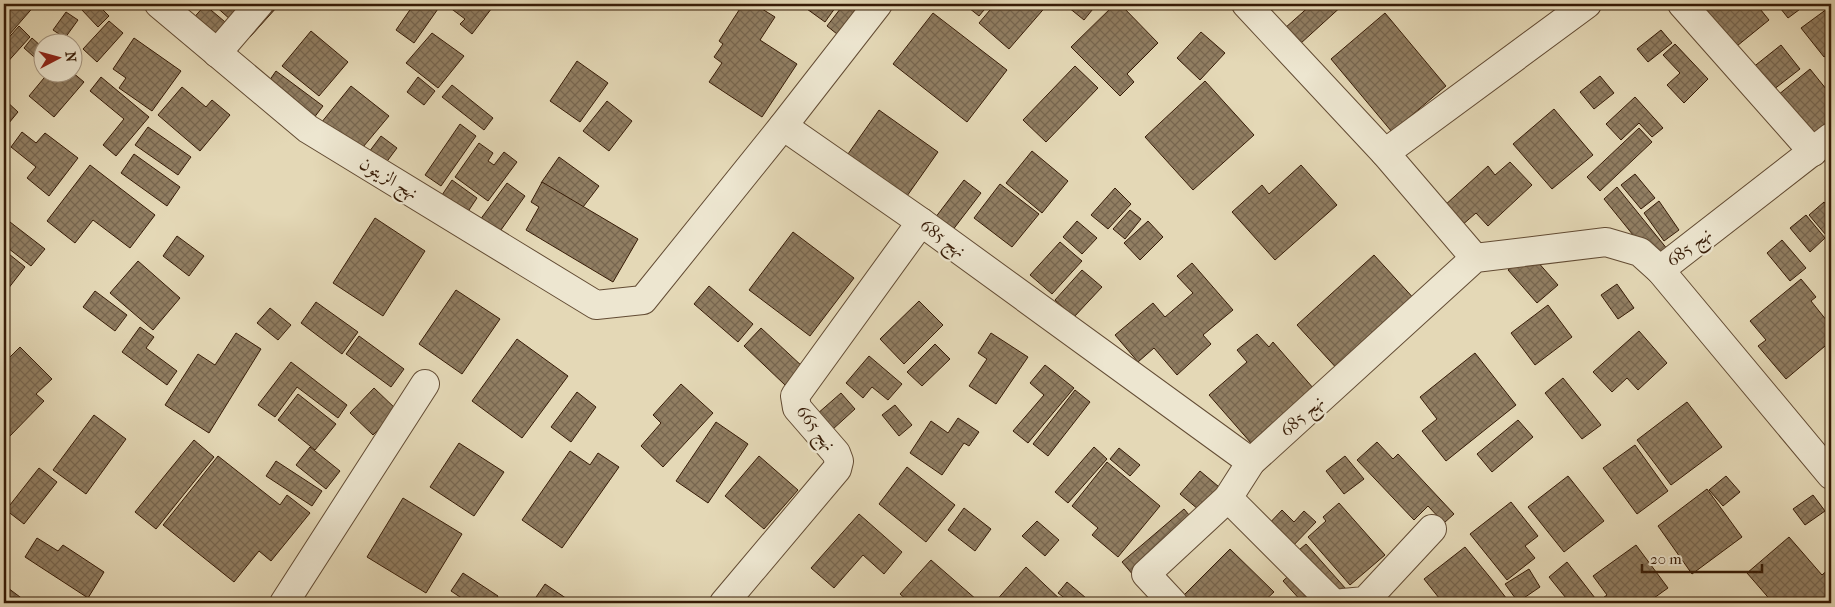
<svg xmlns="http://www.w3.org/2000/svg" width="1835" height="607" viewBox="0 0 1835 607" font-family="'IM FELL French Canon',Amiri,serif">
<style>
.building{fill:url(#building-cross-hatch);stroke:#371c07}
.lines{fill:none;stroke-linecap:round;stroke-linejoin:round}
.street-casing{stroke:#624b33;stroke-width:30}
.street{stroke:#ede6d0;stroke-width:28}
.labels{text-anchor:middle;stroke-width:4.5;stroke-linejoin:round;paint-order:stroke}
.street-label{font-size:18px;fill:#371c07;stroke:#ede6d0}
</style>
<defs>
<pattern id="building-cross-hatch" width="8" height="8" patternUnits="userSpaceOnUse" patternTransform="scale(1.25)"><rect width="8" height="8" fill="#917e62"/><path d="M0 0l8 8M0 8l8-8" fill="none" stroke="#77664f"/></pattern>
</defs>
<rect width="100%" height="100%" fill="#e4d8b6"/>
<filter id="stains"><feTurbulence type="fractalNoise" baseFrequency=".004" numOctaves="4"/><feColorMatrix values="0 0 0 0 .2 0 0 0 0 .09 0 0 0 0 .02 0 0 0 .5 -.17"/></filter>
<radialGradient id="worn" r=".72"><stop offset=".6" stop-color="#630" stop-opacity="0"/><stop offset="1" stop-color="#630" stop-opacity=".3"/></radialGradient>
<g class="building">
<polygon points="4,4 36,4 9,35 4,30"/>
<polygon points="87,4 97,4 109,16 98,27 81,9"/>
<polygon points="213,4 273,4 277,7 250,37"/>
<polygon points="414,4 440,6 414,43 396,30"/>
<polygon points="445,4 495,4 472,34 460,24 465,19"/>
<polygon points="743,4 754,4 775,17 760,40 797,64 762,117 709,82 722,63 714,57 723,44 719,41"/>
<polygon points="800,4 838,4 825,22"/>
<polygon points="844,4 860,4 837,34 827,26"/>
<polygon points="964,4 989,4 979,16"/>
<polygon points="995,4 1048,4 1009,49 979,23"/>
<polygon points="1071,4 1097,4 1084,20 1068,7"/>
<polygon points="1115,4 1120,4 1158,43 1127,74 1134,82 1120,96 1071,47"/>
<polygon points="1312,4 1344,4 1300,44 1285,28"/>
<polygon points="1711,4 1756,4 1769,20 1732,50 1702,11"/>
<polygon points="1777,4 1807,4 1788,18"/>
<polygon points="205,5 244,38 219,68 191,21"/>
<polygon points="1831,6 1831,52 1824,57 1801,28"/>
<polygon points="66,12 78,20 65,38 53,30"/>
<polygon points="933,13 1007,70 967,122 893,64"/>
<polygon points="1385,13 1446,86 1392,132 1331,59"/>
<polygon points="109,21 123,33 97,62 83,49"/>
<polygon points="19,26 30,37 4,66 4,43"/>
<polygon points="1661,30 1672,43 1648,62 1637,49"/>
<polygon points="311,31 348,62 319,96 282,66"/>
<polygon points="1201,32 1225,53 1200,80 1177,58"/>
<polygon points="432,33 464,56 438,88 406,63"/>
<polygon points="32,38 42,47 42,64 24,48"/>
<polygon points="134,38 181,71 152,111 119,88 126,78 113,69"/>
<polygon points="1675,44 1708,79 1684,103 1667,85 1680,73 1663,55"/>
<polygon points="1781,45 1800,69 1755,104 1737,80"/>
<polygon points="577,61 608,83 580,122 550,101"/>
<polygon points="1075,66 1098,88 1046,142 1023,120"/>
<polygon points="1810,69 1831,95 1831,127 1799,153 1762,108"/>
<polygon points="276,71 323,106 300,136 255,101"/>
<polygon points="49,72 72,72 84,82 54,117 29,96"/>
<polygon points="1600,76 1614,93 1594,109 1580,92"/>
<polygon points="101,77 149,117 116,156 103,145 124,119 90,91"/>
<polygon points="418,77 435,91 424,105 407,92"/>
<polygon points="1205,81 1254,135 1193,190 1145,137"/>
<polygon points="452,85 493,118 484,130 442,97"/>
<polygon points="351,86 389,116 358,153 321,123"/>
<polygon points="182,87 206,107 212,100 230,115 200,151 158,115"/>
<polygon points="1635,97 1663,128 1652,137 1639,123 1621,140 1606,124"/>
<polygon points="4,99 18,112 4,129"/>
<polygon points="607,101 632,121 609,151 583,131"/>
<polygon points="1554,109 1593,155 1552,189 1513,144"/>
<polygon points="879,110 938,152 895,213 836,171"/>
<polygon points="460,124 476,136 441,186 425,175"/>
<polygon points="148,127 191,157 178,175 135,145"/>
<polygon points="1639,128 1652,142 1600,191 1587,177"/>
<polygon points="22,132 36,143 45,133 78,158 49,196 27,178 36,167 11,147"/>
<polygon points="381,136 397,148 382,168 366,156"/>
<polygon points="479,143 493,153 488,161 494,165 504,152 517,162 488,201 455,177"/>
<polygon points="1032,151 1068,181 1042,213 1006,183"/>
<polygon points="134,154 180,187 167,206 121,173"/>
<polygon points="559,157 599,186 580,211 541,183"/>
<polygon points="1510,162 1532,185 1488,226 1476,213 1461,226 1444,206 1488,166 1495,175"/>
<polygon points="90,165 155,215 130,248 93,220 75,243 47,221"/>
<polygon points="1301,165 1337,205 1275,260 1232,212 1262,185 1269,194"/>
<polygon points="1635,174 1655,198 1641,209 1621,185"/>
<polygon points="452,180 477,198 465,216 440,198"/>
<polygon points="964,180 981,193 952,231 935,218"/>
<polygon points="542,182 638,239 613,282 526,230 539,207 531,202"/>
<polygon points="507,183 525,196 496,237 477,224"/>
<polygon points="1000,184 1039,214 1012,247 974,218"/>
<polygon points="1617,187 1668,250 1654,261 1604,199"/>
<polygon points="1115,188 1131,204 1108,229 1091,215"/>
<polygon points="1659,201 1679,230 1664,241 1644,213"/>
<polygon points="1824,202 1831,211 1831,241 1809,215"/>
<polygon points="1130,210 1141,219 1125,239 1113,229"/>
<polygon points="1806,215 1825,238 1810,252 1790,228"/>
<polygon points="375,218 425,251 383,316 333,283"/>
<polygon points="1077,221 1097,238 1082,254 1063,237"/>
<polygon points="1148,221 1163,237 1140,260 1124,243"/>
<polygon points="10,222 45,249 31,266 4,245 4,231"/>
<polygon points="793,232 854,278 810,336 749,290"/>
<polygon points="177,236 204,256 189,276 163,256"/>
<polygon points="1782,240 1806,268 1790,281 1767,253"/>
<polygon points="1060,242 1082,261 1052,294 1030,275"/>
<polygon points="4,250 25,267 4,294"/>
<polygon points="1529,252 1558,285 1537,303 1508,270"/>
<polygon points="1374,255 1428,314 1351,384 1297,325"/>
<polygon points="138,261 180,298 153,330 110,293"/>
<polygon points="1192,263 1233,310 1203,335 1211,344 1177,375 1154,348 1138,362 1115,335 1153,303 1165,317 1193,293 1177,276"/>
<polygon points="1082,270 1102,287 1074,317 1055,300"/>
<polygon points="1801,279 1816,297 1811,301 1831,326 1831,341 1786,379 1758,346 1766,340 1750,321"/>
<polygon points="1617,284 1634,308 1618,319 1601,295"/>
<polygon points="709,286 753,324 738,342 694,304"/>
<polygon points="456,290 500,319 462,374 419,344"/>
<polygon points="95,291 127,315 115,331 83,307"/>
<polygon points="919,301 943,325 904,364 880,339"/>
<polygon points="316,302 358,332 342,354 301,323"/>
<polygon points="1548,305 1572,337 1535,365 1511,333"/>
<polygon points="270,308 291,325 278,340 257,323"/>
<polygon points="140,327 154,337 146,348 177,371 167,385 122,352"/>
<polygon points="761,328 803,367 785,385 744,346"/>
<polygon points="1639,331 1667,363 1638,390 1627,378 1612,392 1593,372"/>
<polygon points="236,333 261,349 209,433 165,405 198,354 215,365"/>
<polygon points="991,333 1028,357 996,404 969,386 987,359 978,353"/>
<polygon points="1257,334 1269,347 1273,342 1314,389 1251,443 1209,395 1247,362 1237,350"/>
<polygon points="359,336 404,369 391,387 346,354"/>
<polygon points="517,339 568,376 522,438 472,401"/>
<polygon points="935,344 950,359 922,386 907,372"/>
<polygon points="20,347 52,379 36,394 44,401 9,437 4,431 4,402 9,396 4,391 4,363"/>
<polygon points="1475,353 1516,405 1446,461 1422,431 1437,419 1420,397"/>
<polygon points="869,356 902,384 888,400 872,387 863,398 846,383"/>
<polygon points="291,362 347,405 338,418 297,387 275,417 258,405"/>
<polygon points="1045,365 1074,388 1028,443 1013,431 1044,395 1030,383"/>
<polygon points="1563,378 1601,425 1582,439 1545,393"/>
<polygon points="681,384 713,413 663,467 641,446 661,423 653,415"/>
<polygon points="374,388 397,410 373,435 350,413"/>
<polygon points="1075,390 1090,402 1048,456 1033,444"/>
<polygon points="577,392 596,407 571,442 551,427"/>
<polygon points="841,393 855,409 832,430 817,414"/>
<polygon points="298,394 336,424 315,450 278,420"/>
<polygon points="1687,402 1722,447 1671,485 1637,440"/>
<polygon points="895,405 912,425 899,436 882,415"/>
<polygon points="94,415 126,439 86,494 53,470"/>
<polygon points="958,418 979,432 969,446 964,443 942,475 910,453 931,421 948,433"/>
<polygon points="1518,420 1533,437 1492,472 1477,454"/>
<polygon points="716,422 748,444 708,503 676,481"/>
<polygon points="194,440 214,457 156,529 135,512"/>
<polygon points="1377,442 1393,459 1398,454 1454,514 1444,523 1428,506 1414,520 1357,460"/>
<polygon points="459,443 504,472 474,516 430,487"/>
<polygon points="1635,445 1668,491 1637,514 1603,468"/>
<polygon points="310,447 340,471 326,489 296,465"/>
<polygon points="1094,447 1107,459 1068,503 1055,492"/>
<polygon points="1119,448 1140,465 1130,476 1110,459"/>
<polygon points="570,451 590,465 598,453 619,467 562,548 522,520"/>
<polygon points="218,456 280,505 287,495 310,513 271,561 259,551 234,582 163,525"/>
<polygon points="759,456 798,490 764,529 725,496"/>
<polygon points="1345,456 1364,479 1344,494 1326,471"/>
<polygon points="276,461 322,491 312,506 266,476"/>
<polygon points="1107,462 1160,506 1118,557 1092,535 1098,528 1072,506"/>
<polygon points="907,467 955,505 926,542 879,504"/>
<polygon points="39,468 57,482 24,524 6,510"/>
<polygon points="1200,471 1231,497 1211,520 1180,494"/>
<polygon points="1568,476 1604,521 1564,552 1528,507"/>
<polygon points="1726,476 1740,492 1723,506 1709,490"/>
<polygon points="1707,489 1742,537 1692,574 1658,526"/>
<polygon points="1813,495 1825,511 1805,525 1793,509"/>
<polygon points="403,498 462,534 426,593 367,557"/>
<polygon points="1511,502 1538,536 1525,546 1535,558 1507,580 1470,534"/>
<polygon points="1339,503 1385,555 1350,585 1308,537 1326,521 1323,517"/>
<polygon points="964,508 991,529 975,551 948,530"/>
<polygon points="1184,509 1201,529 1140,583 1122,562"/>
<polygon points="1282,510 1294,522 1304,511 1316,522 1288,551 1264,529"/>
<polygon points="859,514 902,552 884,574 863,555 834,588 811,568"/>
<polygon points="1037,521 1059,540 1045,556 1022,536"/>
<polygon points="1789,537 1822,575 1831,567 1831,603 1773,603 1747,573"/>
<polygon points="37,538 58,551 63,545 104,572 88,598 25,557"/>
<polygon points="1306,544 1354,598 1349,603 1303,603 1283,581 1301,564 1293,555"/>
<polygon points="1636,545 1668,588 1647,603 1596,603 1607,595 1593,576"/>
<polygon points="1465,547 1493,581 1510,603 1443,603 1424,579"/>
<polygon points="1230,549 1274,592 1262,603 1183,603 1179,600"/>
<polygon points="931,560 977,600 974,603 953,603 947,598 943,603 905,603 907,600 900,594"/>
<polygon points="1567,562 1595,598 1588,603 1570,603 1549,577"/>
<polygon points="1026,567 1064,603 994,603"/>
<polygon points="1529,569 1540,587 1518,602 1505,584"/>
<polygon points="463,573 498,596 494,603 469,603 451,591"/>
<polygon points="1067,582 1086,598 1081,603 1071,603 1058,593"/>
<polygon points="545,584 573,603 532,603"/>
<polygon points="4,585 28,603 4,603"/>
</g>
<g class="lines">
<g class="street-casing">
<g id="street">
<polyline points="159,4 308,129 596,305 643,300 783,126 878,4"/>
<polyline points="1246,4 1385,153 1475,258"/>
<polyline points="1682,4 1813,152"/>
<polyline points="217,53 259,4"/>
<polyline points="783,126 921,222 1251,462 1475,258 1606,242 1640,252 1660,270 1831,137"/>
<polyline points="1385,153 1587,4"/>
<polyline points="1660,270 1831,475"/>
<polyline points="1228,498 1333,603"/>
<polyline points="284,603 425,384"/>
<polyline points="724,603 837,469 839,461 836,453 797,408 795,396 921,222"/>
<polyline points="1173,603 1146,574 1228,498 1251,462"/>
<polyline points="1343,603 1365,601 1432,529"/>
</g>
</g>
<use href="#street" class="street"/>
</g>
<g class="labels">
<g class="street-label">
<text transform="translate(389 178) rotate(31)" y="6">نهج الزيتون</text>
<text transform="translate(943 238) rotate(36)" y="6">نهج 685</text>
<text transform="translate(1689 247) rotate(-38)" y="6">نهج 685</text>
<text transform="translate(1302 416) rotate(-42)" y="6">نهج 685</text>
<text transform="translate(816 428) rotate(52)" y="6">نهج 665</text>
</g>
</g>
<rect width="1835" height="607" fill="none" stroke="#e4d8b6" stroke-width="20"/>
<rect x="5" y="5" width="1825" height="597" fill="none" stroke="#371c07" stroke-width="2.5"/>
<rect x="10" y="10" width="1815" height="587" fill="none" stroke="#371c07"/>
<g transform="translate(58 58) rotate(84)"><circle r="24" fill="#ede6d0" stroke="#a49580"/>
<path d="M0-4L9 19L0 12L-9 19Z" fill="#8f2418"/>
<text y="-8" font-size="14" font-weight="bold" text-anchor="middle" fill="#371c07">N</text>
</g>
<path d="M1642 564v8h120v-8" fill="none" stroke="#371c07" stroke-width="2.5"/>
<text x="1650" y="564" font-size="15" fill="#371c07" stroke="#ede6d0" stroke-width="4" paint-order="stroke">20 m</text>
<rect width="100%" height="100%" filter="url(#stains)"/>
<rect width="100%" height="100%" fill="url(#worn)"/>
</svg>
